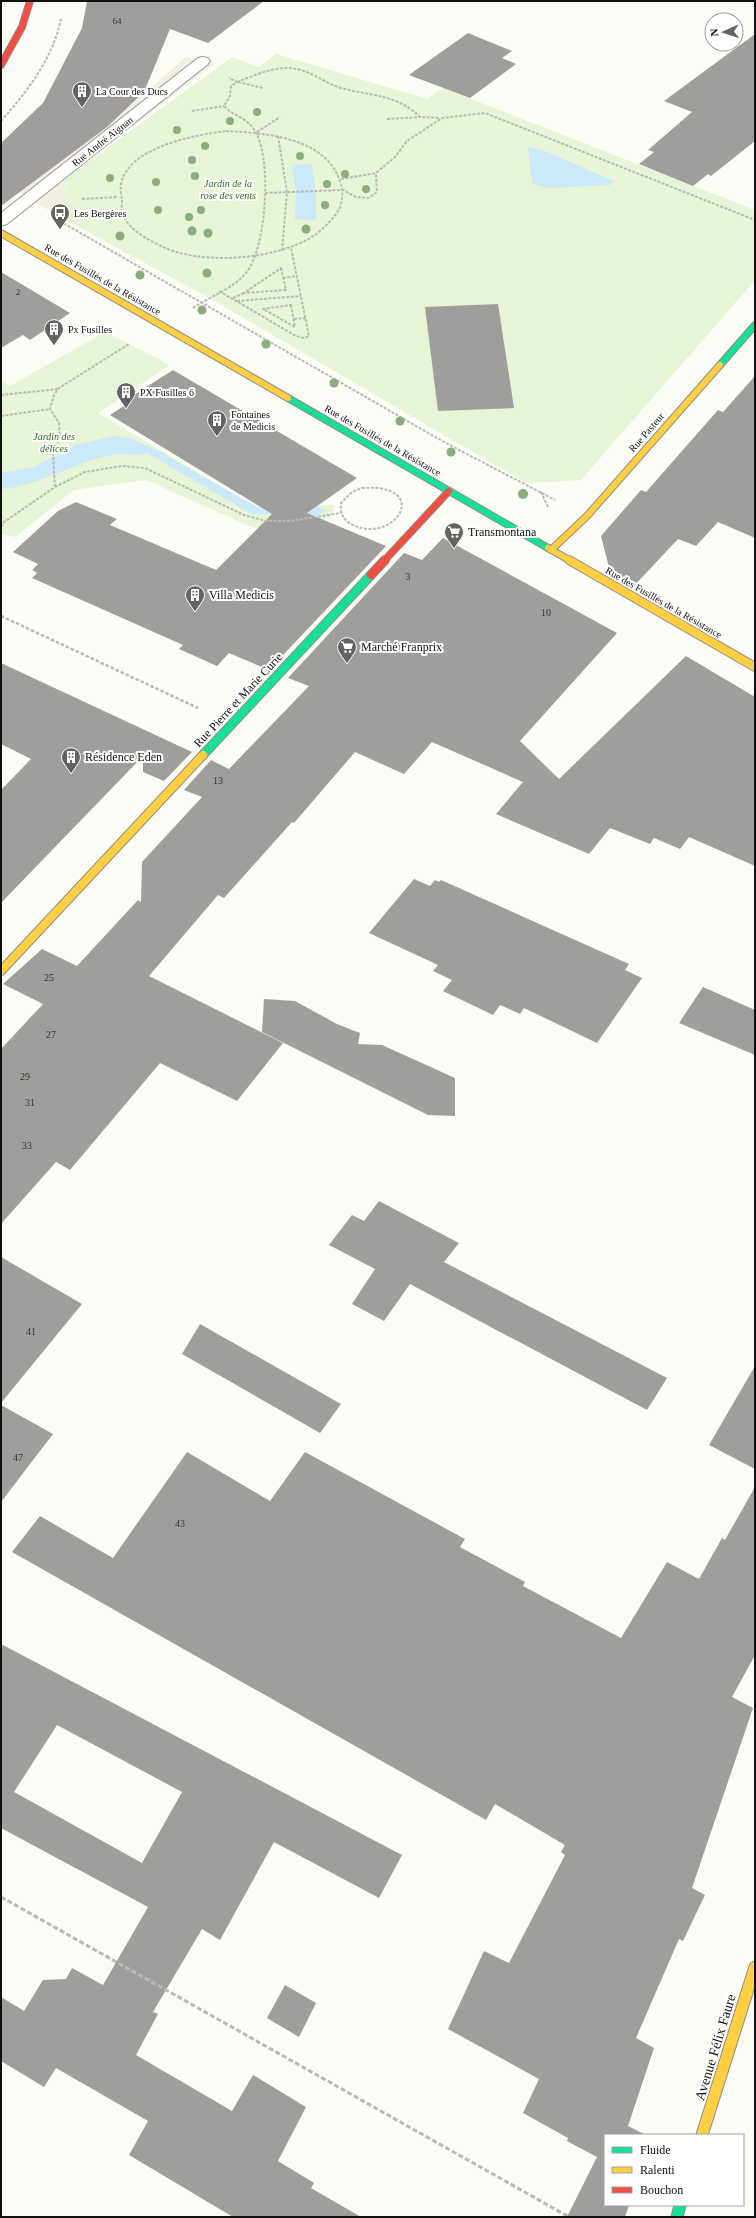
<svg xmlns="http://www.w3.org/2000/svg" width="756" height="2218" viewBox="0 0 756 2218" font-family="Georgia,serif">
<style>
.green{fill:#e7f4d5}
.plaza{fill:#f1eee6}
.water{fill:#cae9f9}
.lines{fill:none;stroke-linecap:round;stroke-linejoin:round}
.stream{fill:#cae9f9;fill-rule:evenodd}
.building{fill:#a09e9c;fill-rule:evenodd}
.street-casing{stroke:#969694;stroke-width:2}
.fast-far2-casing{stroke:#8d8d8b;stroke-width:8}
.fast-far1-casing{stroke:#8d8d8b;stroke-width:10}
.fast-casing{stroke:#8d8d8b;stroke-width:13}
.slow-far2-casing{stroke:#8d8d8b;stroke-width:8}
.slow-far1-casing{stroke:#8d8d8b;stroke-width:10}
.slow-casing{stroke:#8d8d8b;stroke-width:13}
.jam-far1-casing{stroke:#8d8d8b;stroke-width:8}
.jam-casing{stroke:#8d8d8b;stroke-width:10}
.path-far2{stroke:#b9b9b8;stroke-width:2;stroke-dasharray:3 1.5;stroke-linecap:butt}
.path-far1{stroke:#b9b9b8;stroke-width:2.5;stroke-dasharray:3.5 2;stroke-linecap:butt}
.path{stroke:#b9b9b8;stroke-width:3;stroke-dasharray:5 2.5;stroke-linecap:butt}
.street{fill:#fffffe;fill-rule:evenodd}
.fast-far2{stroke:#16e098;stroke-width:6}
.fast-far1{stroke:#16e098;stroke-width:8}
.fast{stroke:#16e098;stroke-width:11}
.slow-far2{stroke:#ffcf43;stroke-width:6}
.slow-far1{stroke:#ffcf43;stroke-width:8}
.slow{stroke:#ffcf43;stroke-width:11}
.jam-far1{stroke:#f24e42;stroke-width:6}
.jam{stroke:#f24e42;stroke-width:8}
.tree{fill:#8bad7e}
.labels{text-anchor:middle;stroke-width:4;stroke-linejoin:round;paint-order:stroke}
.far-number-label{font-size:9px;fill:#343433}
.far-poi-label{font-size:10px;fill:#101010;stroke:#fff;text-anchor:start}
.far-street-label{font-size:10px;fill:#101010;stroke:#fff}
.far-park-label{font-size:10px;font-style:italic;fill:#2e6d1b;stroke:#fff}
.number-label{font-size:10px;fill:#343433}
.poi-label{font-size:12px;fill:#101010;stroke:#fff;text-anchor:start}
.street-label{font-size:12px;fill:#101010;stroke:#fff}
.near-street-label{font-size:14px;fill:#101010;stroke:#fff}
</style>
<rect width="100%" height="100%" fill="#fcfcf7"/>
<g class="green">
<polygon points="276,54 427,99 443,88 755,210 755,280 581,480 526,483 213,300 64,219 66,178 232,57 259,67"/>
<polygon points="105,332 170,365 98,413 240,498 259,507 335,505 331,519 254,528 146,480 74,490 15,537 1,534 1,381 10,386"/>
</g>
<polygon class="plaza" points="186,57 214,64 66,178 64,219 19,193 106,127"/>
<g class="water">
<polygon points="528,147 545,151 614,181 610,185 548,188 532,183"/>
<polygon points="312,164 316,195 316,220 295,219 296,192 292,165"/>
<path d="M113 436 132 439 150 447 144 455C132 454 119 453 107 456 70 464 39 486 1 489V473L34 467 76 445Z"/>
</g>
<g class="lines">
<polygon class="stream" points="130,443 142,444 157,450 257,507 319,507 325,511 319,515 251,514 149,454 140,450 126,448 125,446"/>
</g>
<g class="building">
<polygon points="87,1 264,1 208,43 170,29 144,92 107,127 1,206 1,143 43,103 82,28"/>
<polygon points="468,33 512,51 502,58 516,64 470,98 409,75"/>
<polygon points="755,34 755,141 711,176 708,174 693,186 639,164 654,152 648,150 692,112 664,101"/>
<polygon points="1,272 70,313 30,340 23,335 1,348"/>
<polygon points="498,304 514,408 438,411 425,307"/>
<polygon points="173,370 357,478 307,513 386,546 269,670 229,653 217,666 179,649 183,645 32,578 37,573 32,570 38,564 13,552 58,511 76,502 117,519 110,525 216,570 272,514 110,415 127,404 123,402"/>
<polygon points="755,376 755,538 718,522 696,546 678,539 633,587 611,575 601,536 641,490 646,492 718,410 723,412"/>
<polygon points="443,538 617,633 520,741 559,779 686,656 755,697 755,866 689,837 680,849 654,838 650,844 610,828 589,854 496,814 523,782 432,742 404,774 355,752 294,823 292,822 224,898 218,895 149,976 283,1043 237,1101 160,1063 70,1170 56,1162 1,1224 1,1049 43,1004 3,984 42,949 77,966 138,900 141,902 142,862 202,797 184,790 211,760 229,769 309,686 288,678 404,553 422,560"/>
<polygon points="1,663 192,752 164,781 143,772 143,756 1,903 1,790 31,759 1,744"/>
<polygon points="414,879 430,886 435,880 439,882 441,880 629,964 625,970 642,978 597,1043 524,1008 520,1014 500,1005 493,1015 443,991 452,980 433,971 438,965 369,933"/>
<polygon points="703,987 755,1010 755,1055 679,1023"/>
<polygon points="264,999 295,1001 337,1024 360,1033 358,1044 382,1045 455,1078 455,1116 428,1115 262,1032"/>
<polygon points="379,1201 459,1243 444,1262 667,1378 647,1410 410,1284 384,1321 352,1304 375,1269 329,1245 352,1215 364,1221"/>
<polygon points="1,1257 82,1304 1,1403"/>
<polygon points="200,1324 313,1388 341,1404 320,1433 182,1354"/>
<polygon points="755,1366 755,1469 709,1445"/>
<polygon points="1,1405 53,1434 1,1502"/>
<polygon points="187,1452 270,1501 305,1452 465,1539 460,1547 525,1582 523,1586 621,1638 667,1562 699,1579 722,1538 725,1540 755,1487 755,1655 732,1697 753,1708 692,1888 705,1895 683,1941 679,1939 636,2038 654,2048 628,2126 646,2135 605,2135 605,2205 629,2205 625,2217 567,2217 597,2157 567,2141 568,2138 523,2113 539,2079 448,2029 484,1951 509,1963 565,1855 561,1852 565,1845 495,1804 486,1820 12,1552 40,1516 113,1558"/>
<path d="M1 1644 402 1855 379 1898 274 1842 220 1940 202 1929 153 2012 158 2014 136 2055 232 2111 253 2075 306 2107 278 2161 314 2183 311 2188 361 2217H233L129 2155 148 2121 56 2068 44 2087 1 2061V1997L24 2011 43 1980 66 1979 72 1968 103 1985 148 1907 1 1828ZM57 1725 182 1792 142 1863 14 1792Z"/>
<polygon points="285,1985 316,2003 299,2037 267,2018"/>
</g>
<g class="lines">
<g class="street-casing">
<polygon id="street" points="203,57 208,58 210,61 208,64 7,224 1,226 1,213 198,58"/>
</g>
<g class="fast-far2-casing">
<g id="fast-far2">
<polyline points="720,365 755,325"/>
<polyline points="288,398 548,548"/>
</g>
</g>
<g class="fast-far1-casing">
<polyline id="fast-far1" points="203,755 371,575"/>
</g>
<g class="fast-casing">
<polyline id="fast" points="677,2217 680,2205"/>
</g>
<g class="slow-far2-casing">
<g id="slow-far2">
<polyline points="1,233 288,398"/>
<polyline points="548,548 571,561"/>
<polyline points="551,550 587,516 720,365"/>
</g>
</g>
<g class="slow-far1-casing">
<g id="slow-far1">
<polyline points="569,560 755,667"/>
<polyline points="1,971 203,755"/>
</g>
</g>
<g class="slow-casing">
<polyline id="slow" points="702,2135 755,1967"/>
</g>
<g class="jam-far1-casing">
<g id="jam-far1">
<polyline points="1,65 22,27 30,1"/>
<polyline points="384,561 449,491"/>
</g>
</g>
<g class="jam-casing">
<polyline id="jam" points="371,575 385,560"/>
</g>
<g class="path-far2">
<path d="M237 82C253 76 270 68 287 68 308 68 322 82 341 88 370 96 397 94 420 117L440 118"/>
<polyline points="238,82 263,88"/>
<polyline points="192,111 224,106"/>
<polyline points="387,119 420,117"/>
<path d="M1 121C27 92 54 57 61 18"/>
<path d="M226 131C265 133 329 137 341 185 344 194 342 206 336 214 331 221 322 230 315 235 278 260 201 266 161 246 146 239 130 230 122 214 121 210 122 203 122 199 121 195 120 189 121 184 128 147 195 135 226 131Z"/>
<polyline points="257,132 280,117"/>
<polyline points="278,136 287,192 282,251"/>
<polyline points="341,179 376,173 395,157 407,141 442,118 485,113 755,220"/>
<polyline points="265,193 343,190 356,197 369,198 377,192 376,173"/>
<polyline points="82,199 117,197"/>
<polyline points="56,219 444,442 555,500"/>
<polygon points="281,268 286,290 244,293"/>
<polyline points="283,278 297,276"/>
<polyline points="219,291 296,336 304,338 309,336 291,248"/>
<polyline points="233,298 244,293"/>
<polyline points="237,301 301,296"/>
<polygon points="291,305 295,327 263,309"/>
<path d="M193 308C209 297 234 288 246 273 267 248 273 153 253 128 246 118 232 115 224 106L230 96 231 86 237 82 229 78"/>
<polyline points="294,319 306,318"/>
<polyline points="1,395 58,389"/>
<polyline points="1,416 50,409"/>
<polyline points="55,487 53,454 60,437 59,423 50,409 54,395 59,388 129,344"/>
<path d="M362 488C369 488 377 487 384 489 425 499 387 544 351 524 342 519 340 512 341 503L352 492Z"/>
<polyline points="541,492 548,507"/>
<polyline points="1,527 4,522 55,487 85,472 122,466 145,468 244,515 266,521 290,521 341,513"/>
</g>
<polyline class="path-far1" points="1,616 198,708"/>
<polyline class="path" points="1,1897 569,2217"/>
<use href="#street" class="street"/>
<use href="#fast-far2" class="fast-far2"/>
<use href="#fast-far1" class="fast-far1"/>
<use href="#fast" class="fast"/>
<use href="#slow-far2" class="slow-far2"/>
<use href="#slow-far1" class="slow-far1"/>
<use href="#slow" class="slow"/>
<use href="#jam-far1" class="jam-far1"/>
<use href="#jam" class="jam"/>
</g>
<g class="tree">
<circle cx="257" cy="112" r="4"/>
<circle cx="230" cy="121" r="4"/>
<circle cx="177" cy="130" r="4"/>
<circle cx="205" cy="146" r="4"/>
<circle cx="300" cy="156" r="4"/>
<circle cx="192" cy="160" r="4"/>
<circle cx="345" cy="174" r="4"/>
<circle cx="195" cy="176" r="4"/>
<circle cx="110" cy="178" r="4"/>
<circle cx="156" cy="182" r="4"/>
<circle cx="327" cy="184" r="4"/>
<circle cx="366" cy="189" r="4"/>
<circle cx="325" cy="205" r="4"/>
<circle cx="158" cy="210" r="4"/>
<circle cx="201" cy="210" r="4"/>
<circle cx="189" cy="217" r="4"/>
<circle cx="306" cy="229" r="4.5"/>
<circle cx="192" cy="231" r="4.5"/>
<circle cx="208" cy="233" r="4.5"/>
<circle cx="120" cy="236" r="4.5"/>
<circle cx="207" cy="273" r="4.5"/>
<circle cx="140" cy="275" r="4.5"/>
<circle cx="202" cy="310" r="4.5"/>
<circle cx="266" cy="344" r="4.5"/>
<circle cx="334" cy="383" r="4.5"/>
<circle cx="400" cy="421" r="4.5"/>
<circle cx="451" cy="452" r="4.5"/>
<circle cx="523" cy="494" r="5"/>
</g>
<defs>
<g id="building-pin" transform="scale(1)"><path d="M0 17L-7.5 6A9.5 9.5 0 1 1 7.5 6Z" fill="#636361" stroke="#fff"/><path d="M-4-6H4V6H1V3H-1V6H-4ZM-2.5-4.3h1.7v1.8h-1.7ZM.8-4.3h1.7v1.8H.8ZM-2.5-1h1.7V.8h-1.7ZM.8-1h1.7V.8H.8Z" fill="#fff"/></g>
<g id="bus-pin" transform="scale(1)"><path d="M0 17L-7.5 6A9.5 9.5 0 1 1 7.5 6Z" fill="#636361" stroke="#fff"/><path d="M-5-6H5V4H4V6H2V4H-2V6H-4V4H-5ZM-3.5-4V0h7V-4ZM-3.5 1.2v1.5H-2V1.2ZM2 1.2v1.5H3.5V1.2Z" fill="#fff"/></g>
<g id="supermarket-pin" transform="scale(1)"><path d="M0 17L-7.5 6A9.5 9.5 0 1 1 7.5 6Z" fill="#636361" stroke="#fff"/><path d="M-6-5.5h2.5l.6 2H6L4.5 2H-2.5L-4.4-4H-6ZM-1.5 3.2a1.3 1.3 0 1 0 .1 0ZM3 3.2a1.3 1.3 0 1 0 .1 0Z" fill="#fff"/></g>
</defs>
<g fill-rule="evenodd">
<use href="#building-pin" x="82" y="91"/>
<use href="#bus-pin" x="60" y="213"/>
<use href="#building-pin" x="54" y="329"/>
<use href="#building-pin" x="126" y="392"/>
<use href="#building-pin" x="217" y="420"/>
<use href="#supermarket-pin" x="454" y="532"/>
<use href="#building-pin" x="195" y="595"/>
<use href="#supermarket-pin" x="347" y="647"/>
<use href="#building-pin" x="71" y="757"/>
</g>
<g class="labels">
<g class="far-number-label">
<text x="117" y="24">64</text>
<text x="18" y="295">2</text>
</g>
<g class="far-poi-label">
<text x="96" y="95">La Cour des Ducs</text>
<text x="74" y="217">Les Bergères</text>
<text x="68" y="333">Px Fusilles</text>
<text x="140" y="396">PX Fusilles 6</text>
<text x="231" y="418">Fontaines<tspan x="231" dy="12">de Medicis</tspan></text>
</g>
<g class="far-street-label">
<text transform="translate(102 141) rotate(-38)" y="4">Rue André Aignan</text>
<text transform="translate(103 279) rotate(30)" y="4">Rue des Fusillés de la Résistance</text>
<text transform="translate(646 432) rotate(-49)" y="4">Rue Pasteur</text>
<text transform="translate(383 440) rotate(30)" y="4">Rue des Fusillés de la Résistance</text>
<text transform="translate(664 602) rotate(30)" y="4">Rue des Fusillés de la Résistance</text>
</g>
<g class="far-park-label">
<text x="228" y="187">Jardin de la<tspan x="228" dy="12">rose des vents</tspan></text>
<text x="54" y="440">Jardin des<tspan x="54" dy="12">délices</tspan></text>
</g>
<g class="number-label">
<text x="408" y="580">3</text>
<text x="546" y="616">10</text>
<text x="218" y="784">13</text>
<text x="49" y="981">25</text>
<text x="51" y="1038">27</text>
<text x="25" y="1080">29</text>
<text x="30" y="1106">31</text>
<text x="27" y="1149">33</text>
<text x="31" y="1335">41</text>
<text x="18" y="1461">47</text>
<text x="180" y="1527">43</text>
</g>
<g class="poi-label">
<text x="468" y="536">Transmontana</text>
<text x="209" y="599">Villa Medicis</text>
<text x="361" y="651">Marché Franprix</text>
<text x="85" y="761">Résidence Eden</text>
</g>
<g class="street-label">
<text transform="translate(238 700) rotate(-47)" y="4">Rue Pierre et Marie Curie</text>
</g>
<g class="near-street-label">
<text transform="translate(715 2047) rotate(-73)" y="5">Avenue Félix Faure</text>
</g>
</g>
<rect width="756" height="2218" fill="none" stroke="#101010" stroke-width="4"/>
<rect x="604" y="2134" width="140" height="72" fill="#ffffff" stroke="#9f9f9f"/>
<rect x="612" y="2147" width="20" height="6" fill="#16e098" stroke="#9f9f9f"/>
<text x="640" y="2154" font-size="12" fill="#101010">Fluide</text>
<rect x="612" y="2167" width="20" height="6" fill="#ffcf43" stroke="#9f9f9f"/>
<text x="640" y="2174" font-size="12" fill="#101010">Ralenti</text>
<rect x="612" y="2187" width="20" height="6" fill="#f24e42" stroke="#9f9f9f"/>
<text x="640" y="2194" font-size="12" fill="#101010">Bouchon</text>
<g transform="translate(724 32) rotate(267)"><circle r="19" fill="#ffffff" stroke="#9f9f9f"/>
<path d="M0-3L7 15L0 10L-7 15Z" fill="#636361"/>
<text y="-6" font-size="11" font-weight="bold" text-anchor="middle" fill="#101010">N</text>
</g>
</svg>
